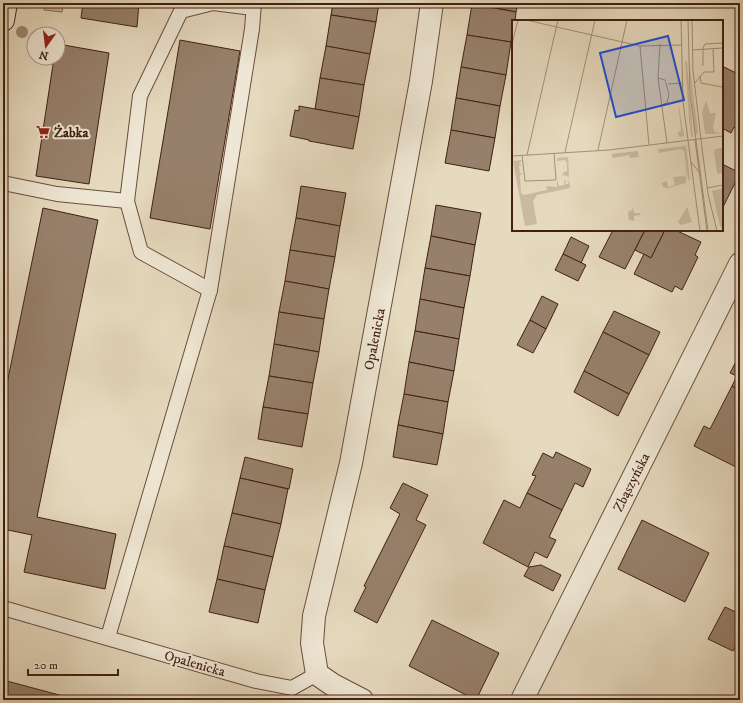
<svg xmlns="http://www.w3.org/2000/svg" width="743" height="703" viewBox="0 0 743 703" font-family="'IM FELL DW Pica',serif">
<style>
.green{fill:#cabaa1;stroke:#866c5a}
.building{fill:#97806b;stroke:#411f12}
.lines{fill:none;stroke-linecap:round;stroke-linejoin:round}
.lane-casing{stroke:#6a4e3d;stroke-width:16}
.street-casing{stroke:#6a4e3d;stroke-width:24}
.secondary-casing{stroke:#411f12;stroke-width:24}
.lane{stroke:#efe7d5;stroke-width:14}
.street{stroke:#efe7d5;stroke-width:22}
.secondary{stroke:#efe7d5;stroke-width:22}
.tree{fill:#9e8973}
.labels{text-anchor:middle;stroke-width:4;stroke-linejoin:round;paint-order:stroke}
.poi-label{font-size:14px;font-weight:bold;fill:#411f12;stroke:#efe7d5;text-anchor:start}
.street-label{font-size:14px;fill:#411f12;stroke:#efe7d5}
.inset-road{fill:none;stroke:#a48f79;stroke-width:1}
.view{fill:#1d4ed8;fill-opacity:0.15;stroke:#1d4ed8;stroke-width:2}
.inset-edge{fill:none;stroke:#411f12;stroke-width:2}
</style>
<rect width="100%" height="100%" fill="#e6dabe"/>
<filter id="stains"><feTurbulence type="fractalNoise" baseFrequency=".005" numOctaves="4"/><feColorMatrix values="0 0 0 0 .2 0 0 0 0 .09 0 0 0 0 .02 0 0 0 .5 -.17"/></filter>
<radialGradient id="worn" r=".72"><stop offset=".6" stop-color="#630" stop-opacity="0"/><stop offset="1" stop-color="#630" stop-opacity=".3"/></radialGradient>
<polygon class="green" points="45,3 63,3 62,12 44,10"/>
<g class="building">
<polygon points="83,3 139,3 137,27 81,18"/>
<polygon points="333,3 379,3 376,22 331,15"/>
<polygon points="472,3 518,3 516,12"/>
<polygon points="472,4 516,12 515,21 513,21 511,42 467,35"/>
<polygon points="331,15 376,22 370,54 326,46"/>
<polygon points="467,35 511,42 506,75 461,67"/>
<polygon points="180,40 240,51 210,229 150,218"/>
<polygon points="58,44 109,53 89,184 36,176 54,58 58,58"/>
<polygon points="326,46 370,54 364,85 320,78"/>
<polygon points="722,66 740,75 740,131 734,127 731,133 722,128"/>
<polygon points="461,67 506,75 500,106 456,98"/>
<polygon points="320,78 364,85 359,117 315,109"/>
<polygon points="456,98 500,106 495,138 451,130"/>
<polygon points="299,106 359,117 353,149 309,141 309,140 290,136 295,110 299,111"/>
<polygon points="451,130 495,138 489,171 445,163"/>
<polygon points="722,164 740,173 722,209"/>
<polygon points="301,186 346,193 340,226 296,218"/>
<polygon points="436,205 481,213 475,245 431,236"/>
<polygon points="43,208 98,220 37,517 116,534 105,589 24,572 32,535 3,529 3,403"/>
<polygon points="296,218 340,226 335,257 290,250"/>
<polygon points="613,230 645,230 625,269 599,257"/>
<polygon points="645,230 665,230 651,258 635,250"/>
<polygon points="665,230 675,230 701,242 695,255 698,257 682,290 675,286 672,292 634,274 644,254 651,258"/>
<polygon points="431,236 475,245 470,276 425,268"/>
<polygon points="571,237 589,246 581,263 563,254"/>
<polygon points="290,250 335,257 329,289 285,281"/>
<polygon points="563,254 586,265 578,281 555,270"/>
<polygon points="425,268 470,276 464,308 420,299"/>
<polygon points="285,281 329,289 324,319 279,312"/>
<polygon points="542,296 558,304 546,329 530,320"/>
<polygon points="420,299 464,308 459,339 415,331"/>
<polygon points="614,311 660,332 649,355 603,332"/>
<polygon points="279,312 324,319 319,352 274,344"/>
<polygon points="530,320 546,329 533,353 517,345"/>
<polygon points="415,331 459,339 454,371 409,362"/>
<polygon points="603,332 649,355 629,394 584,371"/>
<polygon points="274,344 319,352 313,383 269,376"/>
<polygon points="740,354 740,391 732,386 737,376 730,373"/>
<polygon points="409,362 454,371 448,402 404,394"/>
<polygon points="584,371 629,394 618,416 574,392"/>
<polygon points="269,376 313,383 308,414 263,407"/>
<polygon points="732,386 740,391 740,469 694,446 704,426 710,429"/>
<polygon points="404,394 448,402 443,434 398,425"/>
<polygon points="263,407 308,414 302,447 258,439"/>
<polygon points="398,425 443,434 437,465 393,457"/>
<polygon points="556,452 591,469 583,487 575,483 562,510 527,493 536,476 532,475 543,453 553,458"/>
<polygon points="245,457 293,469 289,489 240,478"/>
<polygon points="240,478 288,489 281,524 232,513"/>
<polygon points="403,483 428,495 416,520 426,525 377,623 354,611 366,587 364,586 400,514 390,508"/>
<polygon points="527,493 562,510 549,537 556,540 547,558 535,552 528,567 483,543 504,500 520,508"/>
<polygon points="232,513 281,524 273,557 224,546"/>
<polygon points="642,520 709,553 685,602 618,569"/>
<polygon points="224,546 273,557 265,590 217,579"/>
<polygon points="541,565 561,575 553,591 524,576 529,567"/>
<polygon points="217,579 265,590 258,623 209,612"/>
<polygon points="725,607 740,614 740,638 733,651 708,639"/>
<polygon points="432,620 499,653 476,700 409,666"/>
<polygon points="3,680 78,700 3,700"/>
</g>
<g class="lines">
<g class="lane-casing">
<g id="lane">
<polyline points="3,183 57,194 127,201"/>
<polyline points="210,290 141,252 127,201 140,96 181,11 213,3 253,8"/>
<polyline points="3,608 256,681 292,688 317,674"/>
<polyline points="108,637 210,290 252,29 254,3"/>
</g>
</g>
<g class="street-casing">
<g id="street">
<polyline points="362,700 333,685 317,674 312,643 314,616 351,463 421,81 432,3"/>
<polyline points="522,700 740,264"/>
</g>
</g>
<g class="secondary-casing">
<polyline id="secondary" points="3,20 6,3"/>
</g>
<use href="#lane" class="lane"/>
<use href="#street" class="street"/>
<use href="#secondary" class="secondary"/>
</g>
<circle class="tree" cx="22" cy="32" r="6"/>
<defs>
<g id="supermarket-bare" transform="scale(1.08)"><path d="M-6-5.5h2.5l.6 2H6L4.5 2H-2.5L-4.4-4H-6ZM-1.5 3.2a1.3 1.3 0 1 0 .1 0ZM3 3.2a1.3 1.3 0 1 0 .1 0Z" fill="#8f2418" stroke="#efe7d5" stroke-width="2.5" paint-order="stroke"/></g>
</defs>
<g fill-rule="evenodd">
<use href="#supermarket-bare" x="43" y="132"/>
</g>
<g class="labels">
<g class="poi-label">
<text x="54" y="137">Żabka</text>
</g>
<g class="street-label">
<text transform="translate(374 339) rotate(-79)" y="5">Opalenicka</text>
<text transform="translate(631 482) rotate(-63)" y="5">Zbąszyńska</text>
<text transform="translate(195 663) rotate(16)" y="5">Opalenicka</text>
</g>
</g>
<g transform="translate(512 20)">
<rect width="211" height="211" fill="#e6dabe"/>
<path d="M173 41H175L181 117H179L177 99ZM177 41 186 112 183 117 180 88ZM166 80 172 116 167 117 166 112 169 111ZM194 81 198 93H204L201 108 203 112 211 113 199 114 200 110 199 114H193L190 92ZM174 126 178 159 176 160 172 131 169 129 147 133 146 129ZM211 128V153L205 154 202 132 203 129ZM126 131 127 137 118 138 117 135 101 138 99 134ZM69 136 56 137 57 157 51 155 49 157 52 152 55 151V143L53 140 45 141V138ZM10 140 7 144 10 146H7L8 153H10L8 156 9 173 12 175 35 170 34 166 45 167V160L47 166 52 165V160H54L53 164H56L57 159 58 168 25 175 21 181 25 204 13 206 1 141ZM173 142 174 163 156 168 151 167 150 163 155 161 156 167 163 165 161 157 173 156ZM211 168V209L208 206 200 171ZM121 187 122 193H128V195L122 196V201L135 199 123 201 117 200 116 192 120 190ZM175 187 180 202 169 205 166 202Z" fill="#cabaa1"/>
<path class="inset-road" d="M14 0 128 26 169 25M169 0 171 82 188 211M176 0 178 75 196 211M180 0 181 51 190 128 196 174 205 211M0 24 6 0M148 24 146 58 155 123M128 26 137 125M180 30 211 28M191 46V28L193 24 211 23M188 56 189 63 210 67M146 58 153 60 157 74 155 83 149 85M183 63 192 52H202L201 29M156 64 170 63M183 120 195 211M86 130 115 0M53 132 83 0M10 135 13 161 44 160 42 133M15 135 46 0M0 136 97 130 211 116M179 142 187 152M195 168 211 165"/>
<path class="view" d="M156 16 172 80 104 97 88 33Z"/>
<rect width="211" height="211" class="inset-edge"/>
</g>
<rect width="743" height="703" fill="none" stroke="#e6dabe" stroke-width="16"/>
<rect x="4" y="4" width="735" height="695" fill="none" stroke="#411f12" stroke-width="2"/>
<rect x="8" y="8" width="727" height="687" fill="none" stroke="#411f12"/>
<g transform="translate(46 46) rotate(194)"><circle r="19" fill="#efe7d5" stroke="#a99787"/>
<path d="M0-3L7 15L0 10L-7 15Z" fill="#8f2418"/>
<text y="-6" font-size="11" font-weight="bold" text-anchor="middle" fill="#411f12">N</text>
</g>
<path d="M28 669v6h90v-6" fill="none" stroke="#411f12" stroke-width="2"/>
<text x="34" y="669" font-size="12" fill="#411f12" stroke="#efe7d5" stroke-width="3" paint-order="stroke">20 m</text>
<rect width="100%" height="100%" filter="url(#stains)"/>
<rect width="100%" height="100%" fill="url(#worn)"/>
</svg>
